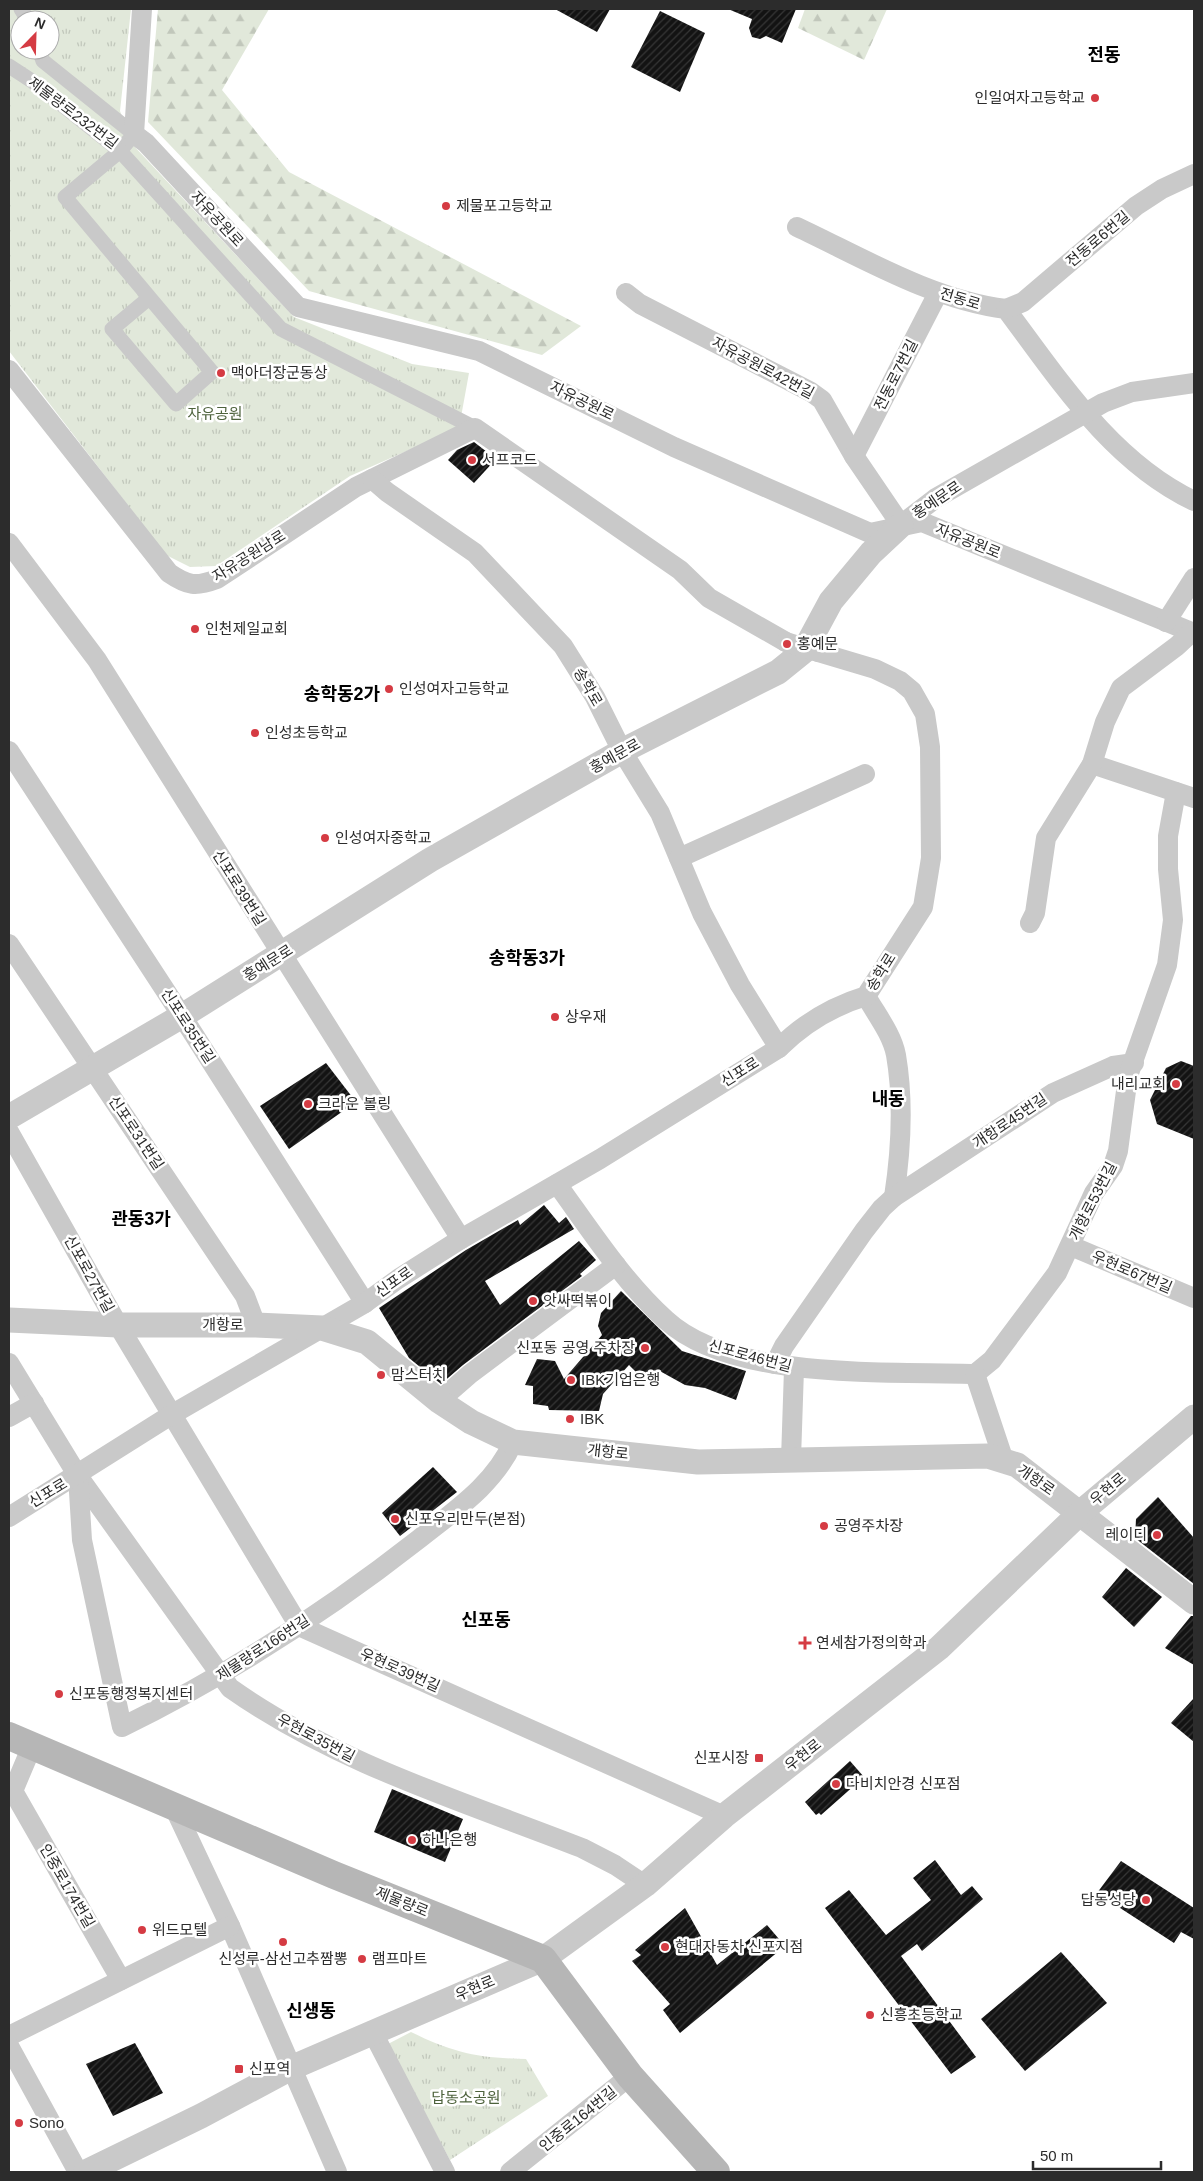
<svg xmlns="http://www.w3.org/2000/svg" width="1203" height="2181" viewBox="0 0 1203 2181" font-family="Arial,'Noto Sans KR',sans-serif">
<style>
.forest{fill:url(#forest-firs)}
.park{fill:url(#park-tufts);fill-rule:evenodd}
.building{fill:url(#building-hatch)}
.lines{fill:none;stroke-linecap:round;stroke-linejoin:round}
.pedestrian{stroke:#c9c9c9;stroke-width:15}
.minor{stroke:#c9c9c9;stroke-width:20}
.tertiary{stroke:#c9c9c9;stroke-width:25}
.secondary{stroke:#b6b6b6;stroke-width:28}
.minor-bridge{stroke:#c9c9c9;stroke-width:20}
.poi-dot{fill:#d53b43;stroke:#fff;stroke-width:2}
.labels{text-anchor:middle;stroke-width:5;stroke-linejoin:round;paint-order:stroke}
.poi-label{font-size:15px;fill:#2c2c2c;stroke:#fff;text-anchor:start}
.street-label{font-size:15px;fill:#2c2c2c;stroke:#fff}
.park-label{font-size:15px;fill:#4e633d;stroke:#fff}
.quarter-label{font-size:18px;font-weight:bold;fill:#000;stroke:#fff}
</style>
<defs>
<pattern id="forest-firs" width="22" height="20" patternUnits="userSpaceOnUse" patternTransform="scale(1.25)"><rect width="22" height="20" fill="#e1e8da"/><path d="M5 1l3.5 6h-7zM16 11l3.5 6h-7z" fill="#c1c7bb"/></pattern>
<pattern id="park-tufts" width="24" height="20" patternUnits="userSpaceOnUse" patternTransform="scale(1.25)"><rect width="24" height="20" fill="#e1e8da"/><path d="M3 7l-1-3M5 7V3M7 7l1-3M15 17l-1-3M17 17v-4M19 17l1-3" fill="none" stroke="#c1c7bb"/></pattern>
<pattern id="building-hatch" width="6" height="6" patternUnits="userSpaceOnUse" patternTransform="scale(1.25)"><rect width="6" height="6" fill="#131313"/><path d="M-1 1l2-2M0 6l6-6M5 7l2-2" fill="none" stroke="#363636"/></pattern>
</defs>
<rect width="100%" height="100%" fill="#fff"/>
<g class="forest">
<polygon points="158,9 269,9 222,90 289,172 581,326 542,355 309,291 148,122"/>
<polygon points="805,9 887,9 864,60 798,28"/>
</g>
<g class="park">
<path d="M9 9H131L120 111 133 145 294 317 412 364 469 373 459 428 350 476 216 566 190 567 166 555 9 351ZM20 20H50V50H20Z"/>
<path d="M411 2032C454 2053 478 2058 526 2059L548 2096 450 2160 388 2044Z"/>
</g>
<g class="building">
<polygon points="555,9 610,9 597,32"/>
<polygon points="728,9 796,9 782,43 766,36 760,39 752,37 749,28 752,19"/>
<polygon points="660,11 705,33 680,92 631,67"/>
<polygon points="474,442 496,459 474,483 448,460 457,450"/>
<polygon points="1181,1061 1194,1066 1194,1139 1157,1124 1150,1100 1166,1068"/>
<polygon points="326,1063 356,1102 289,1149 260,1106"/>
<polygon points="544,1205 559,1223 566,1217 574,1229 485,1281 500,1305 579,1241 596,1260 580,1274 582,1276 463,1365 441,1384 409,1358 379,1308 466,1250 518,1220 520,1225"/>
<polygon points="621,1291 682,1351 746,1371 736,1400 705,1388 685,1385 658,1370 642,1378 629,1365 603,1394 599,1411 549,1410 548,1406 533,1404 533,1386 525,1385 537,1359 555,1361 564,1379 602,1335 598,1326 601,1313"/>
<polygon points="433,1467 457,1492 400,1536 382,1513"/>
<polygon points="1158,1497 1194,1538 1194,1584 1135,1538 1136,1519"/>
<polygon points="1126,1568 1162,1597 1134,1627 1102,1597"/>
<polygon points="1191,1616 1194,1616 1194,1665 1165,1648"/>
<polygon points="1194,1698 1194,1742 1171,1723"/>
<polygon points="850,1761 864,1777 821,1815 819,1813 816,1815 805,1802"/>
<polygon points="392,1789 463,1819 445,1862 374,1832"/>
<polygon points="935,1860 961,1895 972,1886 983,1899 922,1951 917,1944 901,1956 976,2057 951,2074 825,1908 849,1890 886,1935 931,1900 913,1878"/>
<polygon points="1121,1861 1194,1908 1194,1939 1181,1932 1174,1943 1097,1893"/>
<polygon points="685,1908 717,1965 767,1925 785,1946 680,2033 663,2010 670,2004 632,1961 641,1955 635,1950"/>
<polygon points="1061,1952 1107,2003 1025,2071 981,2019"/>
<polygon points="135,2043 163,2093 113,2116 86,2064"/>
</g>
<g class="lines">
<g class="pedestrian">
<polyline points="21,9 28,20"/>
<polyline points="9,66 32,81 120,151 134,134 43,61 39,50"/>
<polyline points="149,298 112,329 176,404 212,372 65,197 120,151 281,329 475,428"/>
</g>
<g class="minor">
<polyline points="142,9 134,134 146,143 298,307 479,351 674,447 870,533 922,522 1194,633"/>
<path d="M797 227C863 258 933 300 1006 309 1059 380 1112 462 1194 501"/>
<polyline points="626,293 640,304 811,392 822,400 854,456 901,525"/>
<polyline points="1006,309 1023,302 1136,206 1162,189 1194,174"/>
<path d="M9 370 169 573C188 586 196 587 217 579L356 487 475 428 680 570 709 598 786 642"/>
<polyline points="854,456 938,293"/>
<polyline points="372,479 387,492 475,553 563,646 595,697 622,751 660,813 702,913 740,985 779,1048"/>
<polyline points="902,524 936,498 1103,403 1132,392 1194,383"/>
<polyline points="9,543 97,660 461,1239"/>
<polyline points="1166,622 1194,578"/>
<polyline points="9,751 182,1016 365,1303"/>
<polyline points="1092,764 1194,798"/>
<polyline points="679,858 865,774"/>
<polyline points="1030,923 1035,913 1046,838 1092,764 1105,722 1121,688 1177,646 1192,632"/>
<polyline points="9,944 245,1296 256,1325"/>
<path d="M866 996C876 1014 892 1034 896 1055 904 1102 901 1151 894 1197"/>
<polyline points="9,1132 118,1325 299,1626 724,1816"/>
<path d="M557 1184C591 1231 623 1281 666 1320 732 1381 889 1371 975 1374"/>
<polyline points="1071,1246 1194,1298"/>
<path d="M9 1363 78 1476 230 1688C336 1763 462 1801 582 1848L615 1865 645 1885"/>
<polyline points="775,1364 784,1346 864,1231 882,1208 894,1197 1053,1093 1113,1066 1134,1063"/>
<polyline points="975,1374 992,1360 1057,1273 1094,1193 1113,1166 1118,1151 1128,1076 1167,965 1173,920 1168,869 1168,836 1176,792"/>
<polyline points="975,1374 1004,1461"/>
<polyline points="439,1401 470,1374 616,1265"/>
<polyline points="9,1417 34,1403"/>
<polyline points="791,1459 794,1369"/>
<path d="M78 1476 82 1540 122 1727C228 1675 326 1612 419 1539 454 1511 495 1484 513 1442"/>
<path d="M9 1517 171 1415 365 1303 398 1279 461 1239 600 1159 779 1048C804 1023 833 1006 866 996L923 907 931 858 930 747 925 714 912 691 900 681 875 669 818 652"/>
<polyline points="13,1791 121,1980"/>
<polyline points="9,1793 13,1791 32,1746"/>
<polyline points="173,1805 230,1926 337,2172"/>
<polyline points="372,2031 445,2172"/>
<polyline points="9,2036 230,1926"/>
<polyline points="9,2046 78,2172"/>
<polyline points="510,2172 630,2076"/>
</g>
<g class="tertiary">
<polyline points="9,1117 182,1016 430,860 622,751 778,672 804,651 831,601 871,553 901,525"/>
<polyline points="9,1320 118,1325 256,1325 322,1328 367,1342 439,1401 471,1422 513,1442 698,1462 988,1456 1017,1465 1194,1602"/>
<polyline points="86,2172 201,2116 291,2068 543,1959 645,1885 724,1816 939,1648 1081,1512 1194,1417"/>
</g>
<polyline class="secondary" points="9,1736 334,1875 543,1959 630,2076 716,2172"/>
<polyline class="minor-bridge" points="786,642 818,652"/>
</g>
<g class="poi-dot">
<circle cx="1095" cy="98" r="5"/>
<circle cx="446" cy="206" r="5"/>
<circle cx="221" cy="373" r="5"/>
<circle cx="472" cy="460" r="5"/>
<circle cx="195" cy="629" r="5"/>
<circle cx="787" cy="644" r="5"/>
<circle cx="389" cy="689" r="5"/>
<circle cx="255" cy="733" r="5"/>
<circle cx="325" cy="838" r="5"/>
<circle cx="555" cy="1017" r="5"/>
<circle cx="1176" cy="1084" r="5"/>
<circle cx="308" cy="1104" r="5"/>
<circle cx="533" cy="1301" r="5"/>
<circle cx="645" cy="1348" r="5"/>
<circle cx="381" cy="1375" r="5"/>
<circle cx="571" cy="1380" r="5"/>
<circle cx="570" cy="1419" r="5"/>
<circle cx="395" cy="1519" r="5"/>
<circle cx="824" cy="1526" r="5"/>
<circle cx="1157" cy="1535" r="5"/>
<path d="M802.5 1635.5h5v5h5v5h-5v5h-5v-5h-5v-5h5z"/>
<circle cx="59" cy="1694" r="5"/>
<rect x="754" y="1753" width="10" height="10" rx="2.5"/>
<circle cx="836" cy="1784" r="5"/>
<circle cx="412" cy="1840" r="5"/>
<circle cx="1146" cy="1900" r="5"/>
<circle cx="142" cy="1930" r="5"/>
<circle cx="283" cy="1942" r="5"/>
<circle cx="665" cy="1947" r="5"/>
<circle cx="362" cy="1959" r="5"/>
<circle cx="870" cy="2015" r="5"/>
<rect x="234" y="2064" width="10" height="10" rx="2.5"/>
<circle cx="19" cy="2123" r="5"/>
</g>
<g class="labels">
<g class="poi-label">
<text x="1085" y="103" text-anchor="end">인일여자고등학교</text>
<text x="456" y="211">제물포고등학교</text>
<text x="231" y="378">맥아더장군동상</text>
<text x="482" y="465">서프코드</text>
<text x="205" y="634">인천제일교회</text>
<text x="797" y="649">홍예문</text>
<text x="399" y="694">인성여자고등학교</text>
<text x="265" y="738">인성초등학교</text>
<text x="335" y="843">인성여자중학교</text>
<text x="565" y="1022">상우재</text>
<text x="1166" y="1089" text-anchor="end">내리교회</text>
<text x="318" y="1109">크라운 볼링</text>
<text x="543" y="1306">앗싸떡볶이</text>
<text x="635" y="1353" text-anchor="end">신포동 공영 주차장</text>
<text x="391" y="1380">맘스터치</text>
<text x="581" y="1385">IBK기업은행</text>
<text x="580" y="1424">IBK</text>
<text x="405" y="1524">신포우리만두(본점)</text>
<text x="834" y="1531">공영주차장</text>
<text x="1147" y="1540" text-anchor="end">레이디</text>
<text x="816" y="1648">연세참가정의학과</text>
<text x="69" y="1699">신포동행정복지센터</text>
<text x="749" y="1763" text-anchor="end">신포시장</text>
<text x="846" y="1789">다비치안경 신포점</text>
<text x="422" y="1845">하나은행</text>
<text x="1136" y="1905" text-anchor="end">답동성당</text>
<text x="152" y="1935">위드모텔</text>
<text x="675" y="1952">현대자동차 신포지점</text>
<text x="283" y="1964" text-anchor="middle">신성루-삼선고추짬뽕</text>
<text x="372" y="1964">램프마트</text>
<text x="880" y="2020">신흥초등학교</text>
<text x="249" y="2074">신포역</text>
<text x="29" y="2128">Sono</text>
</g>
<g class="street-label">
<text transform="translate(73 113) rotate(37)" y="5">제물량로232번길</text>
<text transform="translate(217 219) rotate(47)" y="5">자유공원로</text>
<text transform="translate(1098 239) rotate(-40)" y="5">전동로6번길</text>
<text transform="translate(960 299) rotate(17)" y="5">전동로</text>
<text transform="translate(763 368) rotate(28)" y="5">자유공원로42번길</text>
<text transform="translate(896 375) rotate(-63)" y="5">전동로7번길</text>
<text transform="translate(582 401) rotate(26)" y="5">자유공원로</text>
<text transform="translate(937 500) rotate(-34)" y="5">홍예문로</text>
<text transform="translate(968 541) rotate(22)" y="5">자유공원로</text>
<text transform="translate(249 556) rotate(-32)" y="5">자유공원남로</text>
<text transform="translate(588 687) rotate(60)" y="5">송학로</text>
<text transform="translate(615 756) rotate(-29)" y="5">홍예문로</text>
<text transform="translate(239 888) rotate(58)" y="5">신포로39번길</text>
<text transform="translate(268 963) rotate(-32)" y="5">홍예문로</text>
<text transform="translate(881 972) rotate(-58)" y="5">송학로</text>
<text transform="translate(188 1026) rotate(57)" y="5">신포로35번길</text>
<text transform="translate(740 1072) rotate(-32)" y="5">신포로</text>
<text transform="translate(1010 1121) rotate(-34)" y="5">개항로45번길</text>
<text transform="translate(136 1133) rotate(56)" y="5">신포로31번길</text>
<text transform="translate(1093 1201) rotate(-63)" y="5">개항로53번길</text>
<text transform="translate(1132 1272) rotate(23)" y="5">우현로67번길</text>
<text transform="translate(89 1274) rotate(61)" y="5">신포로27번길</text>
<text transform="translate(394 1282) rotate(-35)" y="5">신포로</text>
<text x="223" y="1330">개항로</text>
<text transform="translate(750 1356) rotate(15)" y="5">신포로46번길</text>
<text transform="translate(608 1452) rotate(6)" y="5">개항로</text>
<text transform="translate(1036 1480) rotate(35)" y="5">개항로</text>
<text transform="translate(1108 1489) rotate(-40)" y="5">우현로</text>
<text transform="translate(48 1493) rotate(-31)" y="5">신포로</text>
<text transform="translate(263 1648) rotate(-33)" y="5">제물량로166번길</text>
<text transform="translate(400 1670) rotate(24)" y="5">우현로39번길</text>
<text transform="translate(316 1738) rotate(28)" y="5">우현로35번길</text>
<text transform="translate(803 1755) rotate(-38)" y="5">우현로</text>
<text transform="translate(67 1886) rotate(60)" y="5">인중로174번길</text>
<text transform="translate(402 1902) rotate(22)" y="5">제물량로</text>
<text transform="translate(475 1988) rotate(-23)" y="5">우현로</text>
<text transform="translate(578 2119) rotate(-39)" y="5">인중로164번길</text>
</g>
<g class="park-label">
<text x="215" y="419">자유공원</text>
<text x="466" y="2103">답동소공원</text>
</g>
<g class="quarter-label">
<text x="1104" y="61">전동</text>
<text x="342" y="700">송학동2가</text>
<text x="527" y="964">송학동3가</text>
<text x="888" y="1105">내동</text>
<text x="141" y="1225">관동3가</text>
<text x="486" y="1626">신포동</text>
<text x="311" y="2017">신생동</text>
</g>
</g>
<rect width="1203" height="2181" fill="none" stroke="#2c2c2c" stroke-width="20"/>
<g transform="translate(35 35) rotate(23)"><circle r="24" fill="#ffffff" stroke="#ababab"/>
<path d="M0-4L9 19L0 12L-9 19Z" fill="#d53b43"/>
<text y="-8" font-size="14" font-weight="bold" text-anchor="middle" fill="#2c2c2c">N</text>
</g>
<path d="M1033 2161v8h128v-8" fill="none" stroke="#2c2c2c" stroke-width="2.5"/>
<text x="1040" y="2161" font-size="15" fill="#2c2c2c" stroke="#ffffff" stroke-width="4" paint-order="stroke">50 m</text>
</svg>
